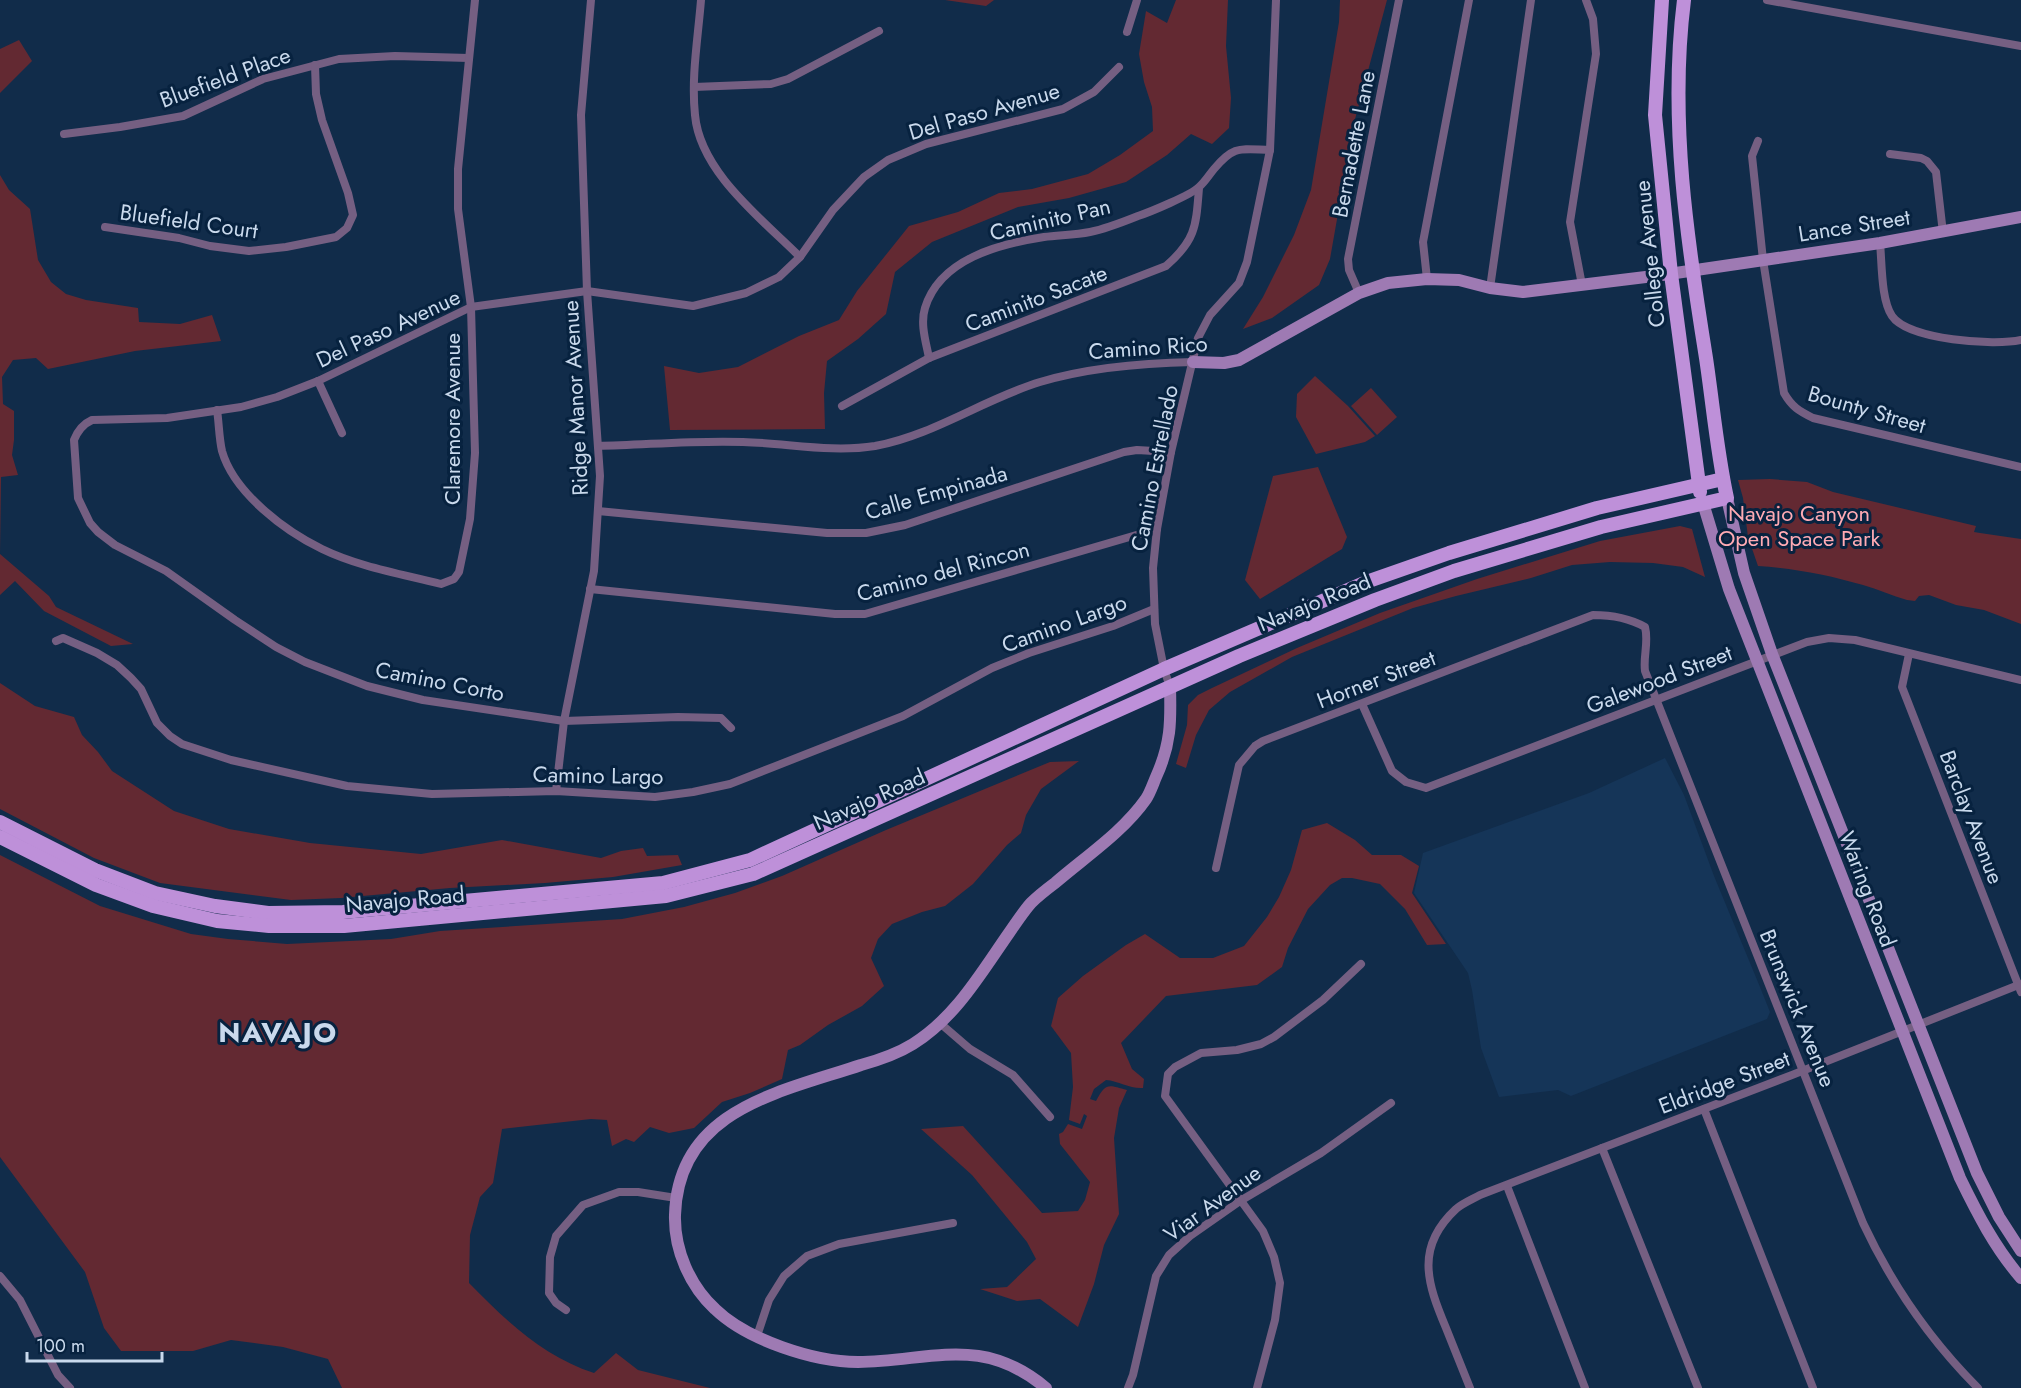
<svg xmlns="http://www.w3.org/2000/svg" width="2021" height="1388" viewBox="0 0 2021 1388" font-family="Jost,sans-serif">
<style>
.built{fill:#153558}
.green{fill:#632932}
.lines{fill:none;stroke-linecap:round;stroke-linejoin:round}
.street{stroke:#755f82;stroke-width:8}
.secondary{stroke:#9e7ab3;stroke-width:12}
.primary{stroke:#be90d9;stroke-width:14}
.labels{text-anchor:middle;stroke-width:6;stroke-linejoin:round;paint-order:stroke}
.street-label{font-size:22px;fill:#c9d9ec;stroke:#07223f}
.park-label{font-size:22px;fill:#ffabb4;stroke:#07223f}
.district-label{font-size:28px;font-weight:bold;letter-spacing:1.5px;fill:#c9d9ec;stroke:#07223f}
</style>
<rect width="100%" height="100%" fill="#112c4a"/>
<polygon class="built" points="1665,758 1684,795 1714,876 1760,987 1770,1012 1767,1019 1571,1096 1558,1090 1499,1097 1481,1048 1472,990 1468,973 1414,893 1423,853 1589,793"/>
<g class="green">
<polygon points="945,0 994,0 986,6"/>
<polygon points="1176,0 1228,0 1226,46 1231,98 1229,128 1212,144 1191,134 1167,155 1126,182 1069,198 1018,207 932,242 895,272 886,314 858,339 827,361 824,393 825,429 670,430 664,366 699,373 738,367 799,336 839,320 857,291 909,226 958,212 999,193 1032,189 1088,174 1120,155 1153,131 1152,107 1144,82 1139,54 1146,11 1167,23"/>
<polygon points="1340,0 1387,0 1354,123 1330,259 1319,285 1272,318 1243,329 1263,297 1294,235 1311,190 1339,22"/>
<polygon points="19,40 32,61 0,93 0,49"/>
<polygon points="0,175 9,190 30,209 38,260 51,282 66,294 86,300 138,308 139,322 180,324 212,315 221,341 135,351 48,369 36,358 13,360 2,377 3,404 14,411 14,440 12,455 18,475 1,477 0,554 49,596 56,607 133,644 111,646 44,611 15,581 0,595"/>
<polygon points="1315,376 1348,406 1375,436 1365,442 1316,454 1296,417 1297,394"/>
<polygon points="1371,388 1397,417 1377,435 1351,406"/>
<polygon points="1318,467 1347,537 1342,549 1260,599 1245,580 1273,476"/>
<path d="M1770 479 1807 482 1833 492 1976 526 1974 532 1980 533 2021 539V624L1984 610 1956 605 1929 595 1919 596 1915 601 1907 600C1892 596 1878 589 1863 585 1829 575 1793 568 1758 566L1748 537 1743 498 1738 480Z"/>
<polygon points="1680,526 1692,529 1705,577 1683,567 1653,563 1610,562 1572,565 1531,578 1456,596 1413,608 1292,657 1230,692 1209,710 1196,735 1186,768 1176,764 1187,725 1188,705 1198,695 1212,688 1297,648 1380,613 1477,579 1600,541"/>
<polygon points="0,683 35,706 74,717 82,735 98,752 112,771 174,811 229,829 310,843 421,854 502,840 601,858 621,851 643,848 647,856 678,855 682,865 613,877 545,883 450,888 341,898 291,900 160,883 94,858 0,809"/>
<path d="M1079 761 1041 789 1026 815 1021 833 1007 845 973 884 945 906 922 912 892 924 878 939 871 958 884 986 862 1006 828 1025 800 1045 788 1050 782 1079 750 1093 722 1102 694 1128 669 1133 650 1127 634 1142 626 1139 612 1146 607 1120 591 1119 502 1129 493 1183 480 1197 470 1235 469 1283C505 1320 544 1357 594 1373L616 1353 638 1370 710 1388H342L328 1359 283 1347 231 1340 193 1351H121L104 1328 85 1272 0 1157V855L100 906 191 934 228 939 287 944 391 939 440 931 622 919 684 907 735 893 782 876 886 830 1050 762Z"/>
<path d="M1327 823 1355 840 1372 855H1401L1419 866 1412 893 1446 944 1427 945 1405 909 1380 884 1352 878H1342L1330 885 1308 909 1288 948 1282 967 1257 985 1166 996 1121 1043 1132 1069 1144 1079 1143 1088C1130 1089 1119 1081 1106 1080L1094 1089 1090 1099 1096 1101C1106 1082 1108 1085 1127 1090L1119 1108 1114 1138 1119 1214 1104 1245 1094 1284 1078 1327 1040 1299 1017 1301 980 1289 1007 1287 1036 1259 1027 1242 972 1175 921 1129 963 1126 1042 1213 1078 1211 1085 1200 1090 1182 1060 1144 1059 1134 1063 1132 1068 1124 1082 1129 1087 1116 1084 1114 1080 1124 1069 1120 1073 1087 1071 1053 1051 1026 1058 998 1083 976 1126 945 1145 934 1180 958H1213L1244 946 1267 917 1279 897 1291 870 1302 830Z"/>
</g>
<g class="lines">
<g class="street">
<path d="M701 0C698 38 691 77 695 115 700 172 762 219 800 257"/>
<polyline points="1767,0 2021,46"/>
<polyline points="1127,32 1137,0"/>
<polyline points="694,87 771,84 788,79 879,31"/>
<polyline points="64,134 120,127 183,116 263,79 339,59 395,56 469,58"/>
<path d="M1758 141 1752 156 1763 260 1784 393C1792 407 1799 411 1813 418L2021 467"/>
<polyline points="1890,154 1921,158 1927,161 1936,172 1943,233"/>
<polyline points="105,227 179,238 210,246 249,251 286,247 336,237 347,228 353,215 348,193 322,120 316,94 315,65"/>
<path d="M1880 243C1882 263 1881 300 1892 316 1908 340 1995 346 2021 340"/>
<polyline points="1427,279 1423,242 1469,0"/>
<polyline points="1582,285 1570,222 1596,54 1593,19 1586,0"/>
<polyline points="1490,288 1531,0"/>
<polyline points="1359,293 1349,270 1348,259 1399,0"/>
<path d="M929 358C926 342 920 324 925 308 940 259 999 244 1044 237 1059 235 1075 235 1090 232 1105 229 1123 222 1138 216 1150 212 1191 195 1199 187 1205 182 1209 175 1214 169 1234 145 1240 149 1270 150"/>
<polyline points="318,381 342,433"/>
<path d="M842 406 929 358 1166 266C1196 240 1196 226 1199 188"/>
<path d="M217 410C219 423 219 438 222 451 234 493 285 531 322 549 359 567 402 574 441 584L454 579 459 572 470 519 475 453 471 307 458 209V169L475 0"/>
<path d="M598 446C646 445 695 440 743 442 787 443 831 453 875 446 934 435 984 399 1040 382 1090 367 1142 363 1193 362"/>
<polyline points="598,511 827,533 866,533 905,525 1124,452 1137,450 1171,452"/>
<polyline points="590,589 835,614 865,614 1157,529"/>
<polyline points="56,641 63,638 97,653 117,665 131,678 141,689 157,723 170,736 182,744 231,760 347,786 432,794 556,791 655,797 693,792 730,784 903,716 992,668 1029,653 1113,626 1154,609"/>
<polyline points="1909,654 1902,687 2021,992"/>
<polyline points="1170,687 1164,669 1155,624 1153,568 1157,529 1171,452 1198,338 1210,315 1239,283 1247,262 1270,150 1276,0"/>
<polyline points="1362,704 1392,771 1406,782 1426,788 1807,642 1829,638 1855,640 2021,680"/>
<path d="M731 728 721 718 678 717 564 721 423 700 367 686 305 662 276 647 235 620 166 571 115 545 98 532 90 523 78 498 74 440C78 430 83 424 92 420L167 418 241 407 277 397 318 381 471 307 587 291 693 306 746 293 779 277 800 257 833 210 864 177 888 160 926 144 1063 109 1094 92 1119 67"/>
<polyline points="556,791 564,721 594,571 600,476 587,291 581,115 591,0"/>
<path d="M1216 868 1239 765 1255 746 1263 741 1593 615C1611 615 1629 618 1645 627 1649 642 1643 656 1645 671L1863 1223C1892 1285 1930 1340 1978 1388"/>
<polyline points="941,1024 970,1049 1013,1075 1050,1117"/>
<polyline points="1704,1109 1813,1388"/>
<polyline points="1602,1148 1698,1388"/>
<polyline points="1507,1186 1585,1388"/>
<polyline points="0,1276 20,1300 58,1375 70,1388"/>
<polyline points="566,1310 556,1303 549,1293 550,1257 556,1236 583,1205 619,1192 638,1192 676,1198"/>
<polyline points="757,1336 769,1300 784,1276 807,1256 839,1244 953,1223"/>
<polyline points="1128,1388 1133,1375 1156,1276 1169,1255 1190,1236 1240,1201 1321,1153 1391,1103"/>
<polyline points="1257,1388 1275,1320 1280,1283 1274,1257 1263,1231 1165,1096 1168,1074 1175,1067 1201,1053 1237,1050 1261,1044 1274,1037 1323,1000 1361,964"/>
<path d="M1470 1388C1462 1368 1454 1348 1446 1328 1427 1283 1415 1247 1456 1209 1463 1203 1473 1199 1480 1195L1792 1075 2021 984"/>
</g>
<g class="secondary">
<polyline points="1193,362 1224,363 1239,360 1359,293 1388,283 1427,279 1459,280 1490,288 1523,292 1662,275 1880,243 2021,217"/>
<polyline points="1727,498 1744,573 1772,654 1977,1173 1999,1217 2021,1251"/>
<path d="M1703 503 1729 589 1960 1178C1977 1213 1995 1248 2021 1278"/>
<path d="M1046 1388C981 1334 932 1361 858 1362 814 1362 747 1340 715 1309 690 1286 674 1250 675 1215 678 1109 781 1092 861 1065 879 1060 897 1054 913 1044 956 1017 981 973 1009 933 1016 923 1023 912 1031 903 1038 896 1047 889 1055 883 1085 857 1123 832 1146 799 1150 793 1153 784 1156 777 1171 744 1171 722 1170 687"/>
</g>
<g class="primary">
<polyline points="1662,0 1655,115 1671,274 1700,492"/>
<polyline points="0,822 95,870 155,893 215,906 268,913 343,912 663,883 750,860 1164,669 1369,581 1449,553 1597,508 1723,479"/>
<path d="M0 837 96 885 153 906 217 921 269 926H344L666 896 753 874 1239 656 1375 600 1454 571 1601 527 1727 498C1717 452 1713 405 1706 358 1687 240 1669 119 1684 0"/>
</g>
</g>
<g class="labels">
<g class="street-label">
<text transform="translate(225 77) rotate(-20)" y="8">Bluefield Place</text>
<text transform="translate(984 111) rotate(-16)" y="8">Del Paso Avenue</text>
<text transform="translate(1353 144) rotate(-79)" y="8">Bernadette Lane</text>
<text transform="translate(1050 219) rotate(-13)" y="8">Caminito Pan</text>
<text transform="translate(189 221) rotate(8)" y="8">Bluefield Court</text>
<text transform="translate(1854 225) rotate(-9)" y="8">Lance Street</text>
<text transform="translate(1649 254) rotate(-96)" y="8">College Avenue</text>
<text transform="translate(1036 298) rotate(-21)" y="8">Caminito Sacate</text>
<text transform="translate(388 328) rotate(-25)" y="8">Del Paso Avenue</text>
<text transform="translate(1148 347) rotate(-4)" y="8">Camino Rico</text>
<text transform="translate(575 398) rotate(-93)" y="8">Ridge Manor Avenue</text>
<text transform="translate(1867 409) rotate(16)" y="8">Bounty Street</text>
<text transform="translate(452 419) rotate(-90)" y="8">Claremore Avenue</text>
<text transform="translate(1154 468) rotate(-79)" y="8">Camino Estrellado</text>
<text transform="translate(936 492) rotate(-16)" y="8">Calle Empinada</text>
<text transform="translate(943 571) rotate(-15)" y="8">Camino del Rincon</text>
<text transform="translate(1314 602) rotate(-22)" y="8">Navajo Road</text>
<text transform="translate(1064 623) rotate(-20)" y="8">Camino Largo</text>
<text transform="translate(1376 679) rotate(-21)" y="8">Horner Street</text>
<text transform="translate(1659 679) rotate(-21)" y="8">Galewood Street</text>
<text transform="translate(440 681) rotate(11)" y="8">Camino Corto</text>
<text transform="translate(598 775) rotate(1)" y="8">Camino Largo</text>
<text transform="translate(869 799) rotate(-24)" y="8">Navajo Road</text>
<text transform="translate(1972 817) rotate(69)" y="8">Barclay Avenue</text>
<text transform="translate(1868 889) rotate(69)" y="8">Waring Road</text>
<text transform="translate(405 899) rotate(-5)" y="8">Navajo Road</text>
<text transform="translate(1798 1008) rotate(68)" y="8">Brunswick Avenue</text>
<text transform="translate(1724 1082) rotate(-21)" y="8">Eldridge Street</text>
<text transform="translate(1212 1203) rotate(-36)" y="8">Viar Avenue</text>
</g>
<g class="park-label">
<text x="1799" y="521">Navajo Canyon<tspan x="1799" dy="25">Open Space Park</tspan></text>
</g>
<g class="district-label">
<text x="278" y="1042">NAVAJO</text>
</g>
</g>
<path d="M27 1352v9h135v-9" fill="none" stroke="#c9d9ec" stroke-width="3"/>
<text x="36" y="1352" font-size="18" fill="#c9d9ec" stroke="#07223f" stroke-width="4.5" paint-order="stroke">100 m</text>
</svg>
